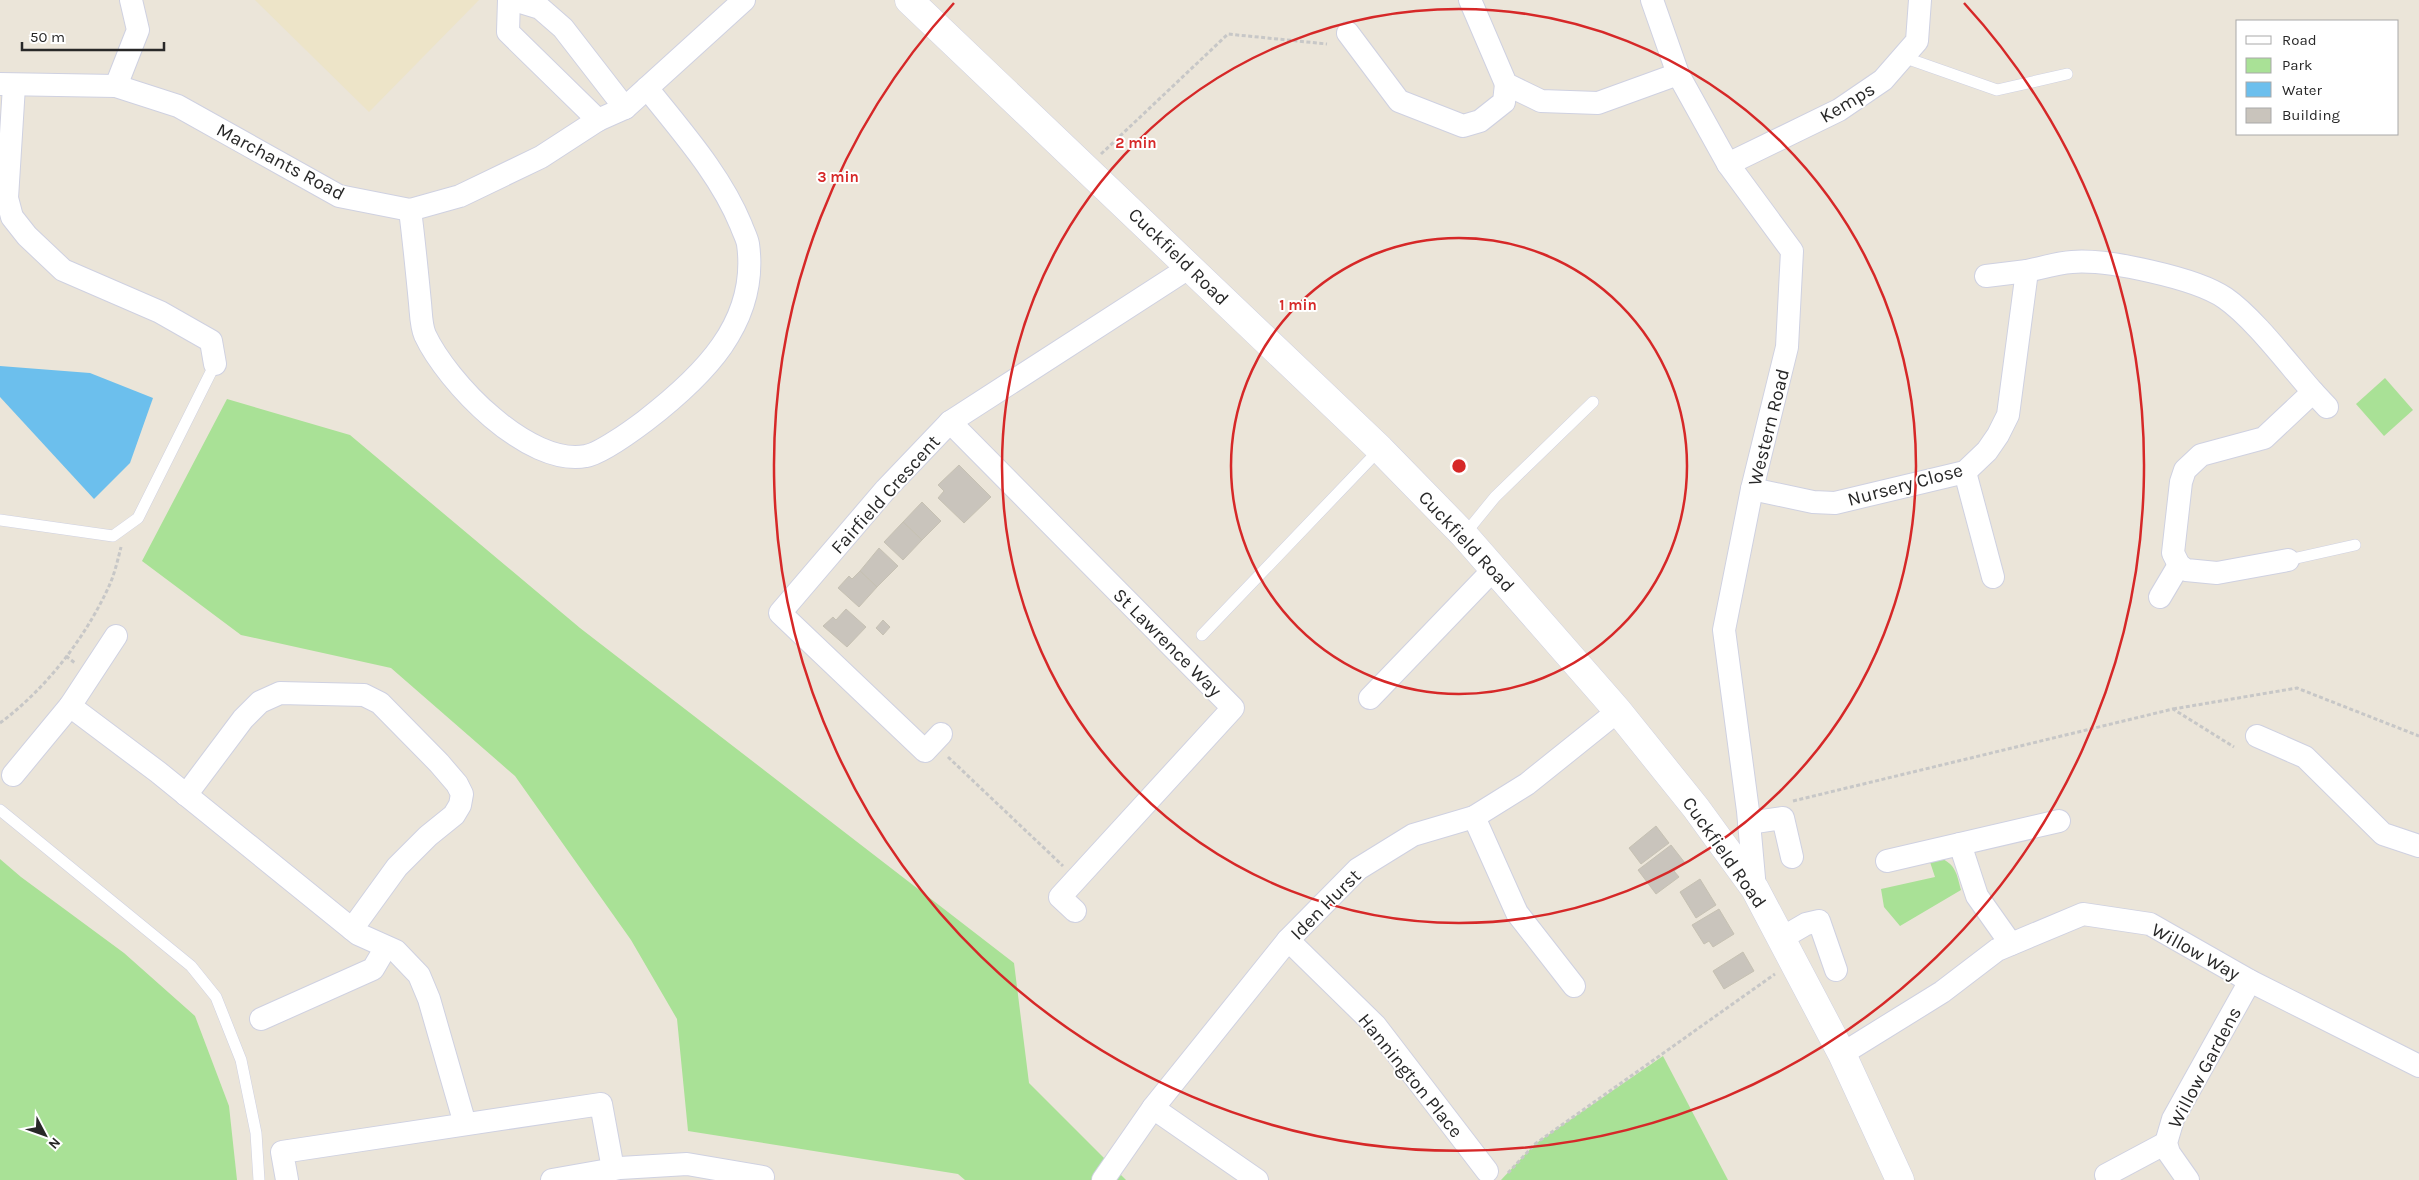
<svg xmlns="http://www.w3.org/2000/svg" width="2419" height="1180" viewBox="0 0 2419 1180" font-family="Karla,sans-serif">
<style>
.education{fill:#ede4c8}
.green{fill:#a9e196}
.water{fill:#6cbfed}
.building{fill:#c9c4bc;stroke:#c6c1b3}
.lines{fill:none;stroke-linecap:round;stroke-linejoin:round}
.service-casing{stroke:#cfd1e1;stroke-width:12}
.minor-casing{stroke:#cfd1e1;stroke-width:24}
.tertiary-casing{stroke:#cfd1e1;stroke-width:29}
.path{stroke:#c7c7c7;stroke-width:3;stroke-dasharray:4 2.5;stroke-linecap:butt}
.service{stroke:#fff;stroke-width:11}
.minor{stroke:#fff;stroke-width:22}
.tertiary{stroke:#fff;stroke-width:28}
.ring{fill:none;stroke:#d62828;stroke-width:2.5}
.labels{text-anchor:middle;stroke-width:4;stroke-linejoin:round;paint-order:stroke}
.street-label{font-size:19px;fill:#282828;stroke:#fff}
.centre{fill:#d62828;stroke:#fff;stroke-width:2.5}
.ring-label{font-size:15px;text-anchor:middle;font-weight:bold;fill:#d62828;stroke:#fff;stroke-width:4;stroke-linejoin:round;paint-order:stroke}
</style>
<rect width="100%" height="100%" fill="#ebe5d9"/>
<polygon class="education" points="255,0 479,0 369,112"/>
<g class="green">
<polygon points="2385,378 2413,410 2384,436 2356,404"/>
<polygon points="227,399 350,435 580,628 1014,963 1029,1083 1126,1180 965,1180 958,1174 688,1131 677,1019 631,940 515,776 391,668 241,635 142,561"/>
<path d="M1940 858C1956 864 1957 875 1961 890L1900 926 1884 907 1881 889 1935 877 1930 862Z"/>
<polygon points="0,859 21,877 124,953 195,1016 229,1106 237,1180 0,1180"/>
<polygon points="1663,1056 1728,1180 1501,1180 1535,1144"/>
</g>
<polygon class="water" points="0,366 90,373 153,398 130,463 94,499 0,397"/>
<g class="building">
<polygon points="959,465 991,497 964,523 938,498 944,491 938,485"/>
<polygon points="922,502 941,521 922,540 903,522"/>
<polygon points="903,522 922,540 903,560 884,542"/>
<polygon points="879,548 898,566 877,587 860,571"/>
<polygon points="860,571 877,587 859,607 838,588 849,576 852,579"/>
<polygon points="846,609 866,627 847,647 823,626 833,617 836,620"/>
<polygon points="883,620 890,627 883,635 876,628"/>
<polygon points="1656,826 1669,843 1641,864 1629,848"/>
<polygon points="1671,845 1685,863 1674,871 1679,877 1656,894 1638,870"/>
<polygon points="1700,879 1716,905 1696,918 1680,892"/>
<polygon points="1719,909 1734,934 1713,947 1709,941 1704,944 1692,925"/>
<polygon points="1743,952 1754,971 1724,989 1713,971"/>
</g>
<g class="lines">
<g class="service-casing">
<g id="service">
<polyline points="1903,57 1997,90 2067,74"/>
<polyline points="0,520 113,536 138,518 215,364"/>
<polyline points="1464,535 1495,497 1593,402"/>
<polyline points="2288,560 2355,545"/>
<polyline points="1202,635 1380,449"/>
<polyline points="0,810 191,966 216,997 241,1060 256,1133 259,1180"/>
</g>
</g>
<g class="minor-casing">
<g id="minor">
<polyline points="509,0 508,32 598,120"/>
<polyline points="514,0 540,8 563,28 625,108"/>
<polyline points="1470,0 1506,84 1541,101 1598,103 1678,74"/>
<polyline points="1652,0 1678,74 1728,164 1792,251 1787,347 1752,489 1724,630 1748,811 1755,889"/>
<polyline points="1348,33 1399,101 1463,126 1480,121 1504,102 1506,84"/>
<polyline points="0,84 116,86 178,106 339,196 410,210 460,196 541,157 598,120 625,108 744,0"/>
<polyline points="14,86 7,198 12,217 27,236 63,270 160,312 211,341 215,364"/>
<polyline points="116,86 138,30 131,0"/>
<polyline points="1728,164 1839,110 1883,80 1917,41 1920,0"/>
<path d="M410 210C414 241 417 272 420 303 421 313 421 326 425 335 447 382 528 467 586 456 600 454 633 430 645 421 702 377 759 323 748 244 747 238 743 231 741 225 720 174 681 131 647 88"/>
<polyline points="1986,276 2027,271"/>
<polyline points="2313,392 2327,407"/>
<polyline points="950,422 1233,708 1060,897 1075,911"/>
<polyline points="1965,472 1993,577"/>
<path d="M1752 489 1813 502 1835 503 1965 472 1987 451 1998 435 2008 415 2027 271C2041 268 2057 263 2072 262 2107 259 2196 278 2225 298 2254 318 2289 365 2313 392L2264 438 2201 455 2185 470 2181 482 2173 553 2179 565 2186 570 2217 573 2288 560"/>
<polyline points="2160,597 2179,565"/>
<polyline points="1370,698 1494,569"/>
<polyline points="70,706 158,772 358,934 396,951 419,975 429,999 465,1124"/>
<polyline points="941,734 925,751 780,613 886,489 950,422 1190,267"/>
<polyline points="2257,736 2305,757 2383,834 2419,846"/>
<polyline points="13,775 70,706 116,636"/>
<polyline points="186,795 243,719 260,702 280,693 364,695 380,703 439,763 457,784 462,794 460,805 454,815 428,836 397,867 352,929"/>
<polyline points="1474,817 1517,913 1574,986"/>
<polyline points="1749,823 1783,818 1792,857"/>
<polyline points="1960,844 1977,896 2011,944"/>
<polyline points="1887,861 2059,821"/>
<polyline points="1782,938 1806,924 1819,921 1836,970"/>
<polyline points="1288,940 1375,1025 1487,1171"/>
<polyline points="261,1019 373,969 386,947"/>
<polyline points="1842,1054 1942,992 1997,950 2083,914 2150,924 2250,981 2419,1066"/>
<polyline points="1153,1108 1257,1180"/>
<polyline points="2106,1175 2166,1143"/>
<polyline points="287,1180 282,1152 601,1104 613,1169"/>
<polyline points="552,1180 620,1168 687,1164 763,1177"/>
<polyline points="1103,1180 1153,1108 1288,940 1358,869 1413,835 1474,817 1527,784 1618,711"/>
<polyline points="2188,1180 2169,1153 2166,1143 2173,1119 2250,981"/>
</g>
</g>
<g class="tertiary-casing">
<polyline id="tertiary" points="909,0 1380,449 1464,535 1618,711 1696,808 1755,889 1842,1054 1900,1180"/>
</g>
<g class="path">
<polyline points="1101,154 1228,34 1327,44"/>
<polyline points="66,656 75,663"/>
<polyline points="2173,709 2297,688 2419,736"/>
<path d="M0 723C47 688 86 637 110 584 115 572 118 559 121 547"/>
<polyline points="948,757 1063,866"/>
<polyline points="1793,801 2173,709 2234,747"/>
<polyline points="1508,1173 1535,1144 1775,974"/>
</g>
<use href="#service" class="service"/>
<use href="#minor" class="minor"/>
<use href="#tertiary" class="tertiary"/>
</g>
<g class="ring">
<circle cx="1459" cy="466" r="228"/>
<circle cx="1459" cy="466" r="457"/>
<path d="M1964 3A685 685 0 1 1 954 3"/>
</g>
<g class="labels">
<g class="street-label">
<text transform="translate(1847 102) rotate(-31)" y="7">Kemps</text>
<text transform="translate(281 161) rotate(28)" y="7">Marchants Road</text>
<text transform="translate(1179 256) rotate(44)" y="7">Cuckfield Road</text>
<text transform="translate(1768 427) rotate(-76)" y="7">Western Road</text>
<text transform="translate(1905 484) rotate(-15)" y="7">Nursery Close</text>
<text transform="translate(885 494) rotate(-48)" y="7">Fairfield Crescent</text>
<text transform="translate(1467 541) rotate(47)" y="7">Cuckfield Road</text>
<text transform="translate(1168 642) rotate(45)" y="7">St Lawrence Way</text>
<text transform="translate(1725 852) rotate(55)" y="7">Cuckfield Road</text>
<text transform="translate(1325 904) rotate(-45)" y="7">Iden Hurst</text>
<text transform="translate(2196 951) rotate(29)" y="7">Willow Way</text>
<text transform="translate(2204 1067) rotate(-62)" y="7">Willow Gardens</text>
<text transform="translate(1411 1075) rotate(51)" y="7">Hannington Place</text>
</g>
</g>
<circle cx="1459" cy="466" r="8" class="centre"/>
<g class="ring-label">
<text x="1136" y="148">2 min</text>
<text x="838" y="182">3 min</text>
<text x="1298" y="310">1 min</text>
</g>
<rect x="2236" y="20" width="162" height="115" fill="#ffffff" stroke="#a9a9a9"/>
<rect x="2246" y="36" width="25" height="8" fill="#ffffff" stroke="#a9a9a9"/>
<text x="2282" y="45" font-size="15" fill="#282828">Road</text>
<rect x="2246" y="58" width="25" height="15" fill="#a9e196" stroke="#a9a9a9"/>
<text x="2282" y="70" font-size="15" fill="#282828">Park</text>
<rect x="2246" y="82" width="25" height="15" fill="#6cbfed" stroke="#a9a9a9"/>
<text x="2282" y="95" font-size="15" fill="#282828">Water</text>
<rect x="2246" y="108" width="25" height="15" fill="#c9c4bc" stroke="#a9a9a9"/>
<text x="2282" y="120" font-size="15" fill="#282828">Building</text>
<g transform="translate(45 1135) rotate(131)" stroke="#ffffff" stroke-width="4" paint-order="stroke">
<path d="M0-4L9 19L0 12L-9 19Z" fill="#282828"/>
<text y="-8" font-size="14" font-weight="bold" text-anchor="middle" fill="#282828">N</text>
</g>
<path d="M22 42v8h142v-8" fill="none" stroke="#282828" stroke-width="2.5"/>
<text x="30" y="42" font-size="15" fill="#282828" stroke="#ffffff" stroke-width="4" paint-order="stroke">50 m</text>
</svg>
